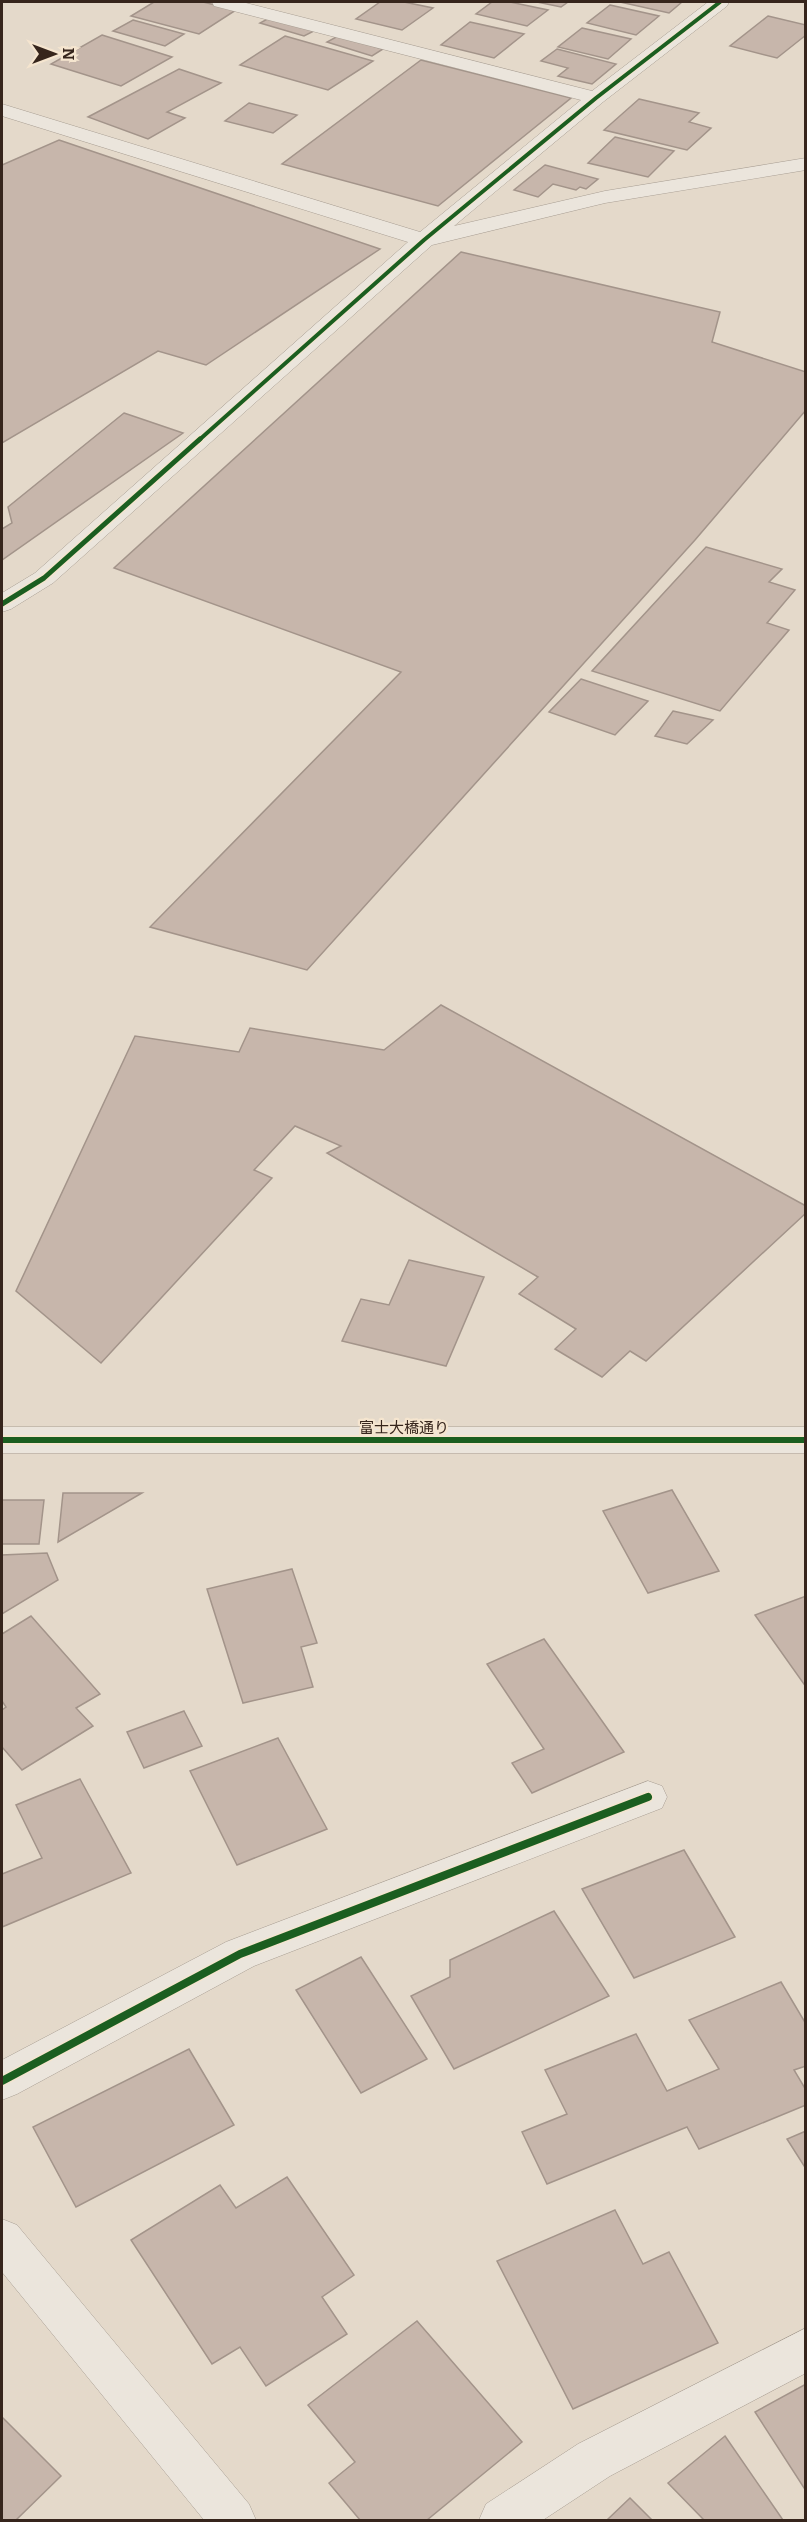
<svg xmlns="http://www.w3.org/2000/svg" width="807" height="2522" viewBox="0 0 807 2522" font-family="Bitter,'Noto Sans JP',serif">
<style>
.building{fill:#c7b6ab;stroke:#a3948a;stroke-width:1.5}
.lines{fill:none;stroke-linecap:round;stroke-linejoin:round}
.minor-casing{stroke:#a89e93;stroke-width:1}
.tertiary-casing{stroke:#a89e93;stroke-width:1}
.minor{fill:#ebe5dc;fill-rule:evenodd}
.tertiary{fill:#ebe5dc;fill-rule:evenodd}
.cycleway-far3-casing{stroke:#f5e5cf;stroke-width:6}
.cycleway-far2-casing{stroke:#f5e5cf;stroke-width:8}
.cycleway-far1-casing{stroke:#f5e5cf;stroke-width:10}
.cycleway-casing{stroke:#f5e5cf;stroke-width:11}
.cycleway-far3{stroke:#1b5e20;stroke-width:4}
.cycleway-far2{stroke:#1b5e20;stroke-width:5}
.cycleway-far1{stroke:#1b5e20;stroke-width:6}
.cycleway{stroke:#1b5e20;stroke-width:8}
.labels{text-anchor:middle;stroke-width:4.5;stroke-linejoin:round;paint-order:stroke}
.street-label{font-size:15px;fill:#36251c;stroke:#f5e5cf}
</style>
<rect width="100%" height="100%" fill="#e4d9ca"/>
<g class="building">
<polygon points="154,2 203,2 236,10 199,34 131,16"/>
<polygon points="380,2 404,2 433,8 402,30 356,19"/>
<polygon points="492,2 510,2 548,10 527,26 476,14"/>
<polygon points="537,2 568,2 561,7"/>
<polygon points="620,2 682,2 669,13"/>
<polygon points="610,5 659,16 636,35 587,23"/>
<polygon points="768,16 806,25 806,35 777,58 730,46"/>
<polygon points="271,17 316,30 304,36 260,23"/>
<polygon points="133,20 184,34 165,46 113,31"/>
<polygon points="470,22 524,34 494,58 441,45"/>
<polygon points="582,28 631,39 608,59 558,47"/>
<polygon points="102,35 172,57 121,86 51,64"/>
<polygon points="285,36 373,61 328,90 240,65"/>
<polygon points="338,36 383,49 372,56 327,42"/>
<polygon points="557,49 616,64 592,84 558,76 568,68 541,61"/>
<polygon points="421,60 571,98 438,206 282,164"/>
<polygon points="179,69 221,83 167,112 185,118 148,139 88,117"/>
<polygon points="639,99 699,113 689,122 711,128 687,150 604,130"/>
<polygon points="249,103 297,115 273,133 225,121"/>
<polygon points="615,137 674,151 648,177 588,163"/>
<polygon points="59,140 380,249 206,365 158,351 2,443 2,165"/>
<polygon points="545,165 598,179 586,189 580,187 576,190 553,184 538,197 514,190"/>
<polygon points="461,252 720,312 712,342 806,372 806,410 695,540 307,970 150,927 401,672 114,568"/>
<polygon points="124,413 183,433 2,560 2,529 12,523 8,507"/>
<polygon points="706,547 782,569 769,582 795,590 767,623 789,630 720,711 592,671"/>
<polygon points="581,679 648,701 615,735 549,712"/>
<polygon points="673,711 713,720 687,744 655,736"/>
<polygon points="441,1005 806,1206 806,1213 646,1361 630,1351 602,1377 555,1349 576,1329 519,1294 538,1277 327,1153 341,1146 295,1126 254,1170 272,1178 101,1363 16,1291 135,1036 239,1052 250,1028 384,1050"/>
<polygon points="409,1260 484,1277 446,1366 342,1341 361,1299 389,1305"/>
<polygon points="672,1490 719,1571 648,1593 603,1511"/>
<polygon points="63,1493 142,1493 58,1542"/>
<polygon points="2,1500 44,1500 39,1544 2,1544"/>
<polygon points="47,1553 58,1580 2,1614 2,1555"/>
<polygon points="292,1569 317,1643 301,1647 313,1687 243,1703 207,1589"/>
<polygon points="806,1596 806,1687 755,1615"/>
<polygon points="31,1616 100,1694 76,1708 93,1726 22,1770 2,1747 2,1710 6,1707 2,1701 2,1634"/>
<polygon points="544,1639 624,1752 532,1793 512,1763 544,1749 487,1664"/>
<polygon points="184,1711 202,1746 144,1768 127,1732"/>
<polygon points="278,1738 327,1829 237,1865 190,1771"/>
<polygon points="80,1779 131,1873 2,1927 2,1874 42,1858 16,1805"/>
<polygon points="684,1850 735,1937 634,1978 582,1889"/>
<polygon points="554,1911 609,1996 454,2069 411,1996 450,1977 450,1960"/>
<polygon points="361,1957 427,2059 361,2093 296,1990"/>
<polygon points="781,1982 806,2024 806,2066 794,2070 806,2090 806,2105 699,2149 687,2127 547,2184 522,2132 567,2114 545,2070 636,2034 667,2091 719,2069 689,2020"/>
<polygon points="189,2049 234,2125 76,2207 33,2127"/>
<polygon points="806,2131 806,2169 787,2139"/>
<polygon points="287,2177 354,2275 322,2297 347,2334 266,2386 240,2347 212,2364 131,2240 220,2185 236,2208"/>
<polygon points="615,2210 643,2264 669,2252 718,2343 573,2409 497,2261"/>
<polygon points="417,2321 522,2442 427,2520 360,2520 329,2483 355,2462 308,2405"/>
<polygon points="806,2384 806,2491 755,2412"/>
<polygon points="2,2417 61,2476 16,2520 2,2520"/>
<polygon points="725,2436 783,2520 704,2520 668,2483"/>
<polygon points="630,2498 652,2520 607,2520"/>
</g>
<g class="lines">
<g class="minor-casing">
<g id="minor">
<polygon points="212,2 242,2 592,91 708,2 729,2 727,6 603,102 454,226 605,191 806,158 806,170 605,203 432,245 53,583 11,609 2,612 2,593 35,573 408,242 2,116 2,104 420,232 581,100 214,6"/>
<polygon points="648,1781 662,1786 667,1797 662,1808 254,1966 17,2094 2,2100 2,2060 226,1942"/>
<polygon points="806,2328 806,2373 610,2476 543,2520 479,2520 486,2504 578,2444"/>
</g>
</g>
<g class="tertiary-casing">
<g id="tertiary">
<rect x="2" y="1427" width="804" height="26"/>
<polygon points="2,2219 17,2225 249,2504 256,2520 204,2520 2,2272"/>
</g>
</g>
<use href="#minor" class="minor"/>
<use href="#tertiary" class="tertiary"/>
<g class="cycleway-far3-casing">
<polyline id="cycleway-far3" points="198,441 424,240 596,98 720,2"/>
</g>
<g class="cycleway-far2-casing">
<polyline id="cycleway-far2" points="2,604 44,578 200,439"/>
</g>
<g class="cycleway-far1-casing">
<polyline id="cycleway-far1" points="2,1440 806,1440"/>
</g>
<g class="cycleway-casing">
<polyline id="cycleway" points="2,2081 240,1954 648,1797"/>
</g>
<use href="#cycleway-far3" class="cycleway-far3"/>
<use href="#cycleway-far2" class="cycleway-far2"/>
<use href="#cycleway-far1" class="cycleway-far1"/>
<use href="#cycleway" class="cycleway"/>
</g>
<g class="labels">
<g class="street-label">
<text x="404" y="1433">富士大橋通り</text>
</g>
</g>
<rect width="807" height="2522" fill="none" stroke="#36251c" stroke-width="6"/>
<g transform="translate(54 54) rotate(90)" stroke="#f5e5cf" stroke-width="4.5" paint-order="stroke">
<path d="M0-4.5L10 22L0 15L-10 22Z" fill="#36251c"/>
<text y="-9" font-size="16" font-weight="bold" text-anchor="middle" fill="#36251c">N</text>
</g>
</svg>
